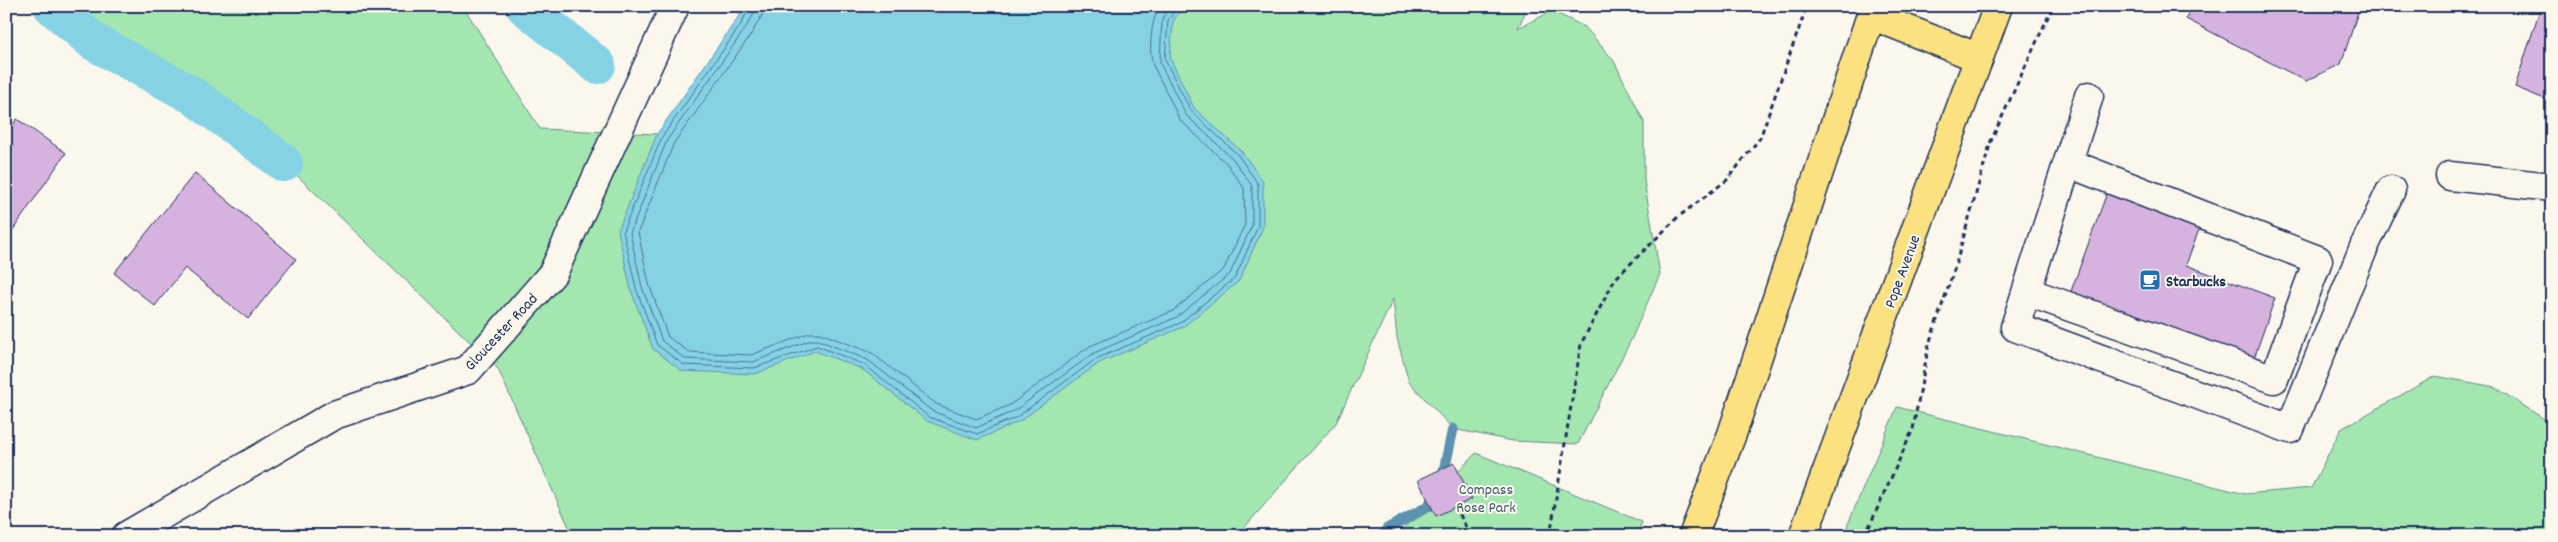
<svg xmlns="http://www.w3.org/2000/svg" width="2558" height="542" viewBox="0 0 2558 542" font-family="Dekko,sans-serif">
<style>
.green{fill:#a4e6b0;stroke:#608a87}
.water{fill:#86d2e5;stroke:#5b91af}
.lines{fill:none;stroke-linecap:round;stroke-linejoin:round}
.shore{stroke:#467094;stroke-width:1}
.stream{stroke:#5b91af;stroke-width:11}
.canal{stroke:#86d2e5;stroke-width:38}
.building{fill:#d6b3de;stroke:#1b2f5e}
.minor-casing{stroke:#1b2f5e;stroke-width:31}
.major-casing{stroke:#1b2f5e;stroke-width:31}
.path{stroke:#1b2f5e;stroke-width:3;stroke-dasharray:5 4;stroke-linecap:butt}
.minor{stroke:#fbf7ec;stroke-width:28}
.major{stroke:#fbe180;stroke-width:28}
.labels{text-anchor:middle;stroke-width:4;stroke-linejoin:round;paint-order:stroke}
.street-label{font-size:16px;fill:#1b2f5e;stroke:#fbf7ec}
.poi-label{font-size:16px;font-weight:bold;fill:#1b2f5e;stroke:#fbf7ec;text-anchor:start}
.park-label{font-size:16px;fill:#3d5d72;stroke:#fbf7ec}
</style>
<rect width="100%" height="100%" fill="#fbf7ec"/>
<filter id="ink" filterUnits="userSpaceOnUse"><feTurbulence type="fractalNoise" baseFrequency=".02" numOctaves="2"/><feDisplacementMap in="SourceGraphic" scale="10" xChannelSelector="R" yChannelSelector="G"/><feConvolveMatrix kernelMatrix="1 2 1 2 8 2 1 2 1" color-interpolation-filters="sRGB"/></filter>
<g filter="url(#ink)">
<g class="green">
<polygon points="52,6 463,6 540,129 657,134 1099,6 1528,6 1518,28 1552,11 1585,27 1614,61 1644,122 1644,180 1660,274 1631,340 1578,444 1513,441 1453,429 1409,382 1397,338 1393,299 1336,423 1237,536 573,536 498,369 284,163 192,95 94,42"/>
<polygon points="2435,376 2495,387 2544,419 2552,430 2552,536 1843,536 1897,407 2245,494 2311,488 2341,429"/>
<polygon points="1476,453 1642,522 1637,536 1396,536"/>
</g>
<polygon class="water" points="746,6 1184,6 1173,21 1170,58 1194,108 1242,152 1263,182 1263,227 1239,281 1183,327 1099,363 1020,421 977,440 927,421 862,369 815,351 755,374 682,371 653,349 631,290 618,231 657,134"/>
<g class="lines">
<g class="shore">
<polyline points="750,6 740,26 662,137 623,231 636,288 657,345 684,365 754,368 817,346 865,365 929,417 977,434 1017,417 1096,359 1180,323 1235,278 1258,226 1258,184 1238,155 1191,111 1165,60 1168,20 1178,6"/>
<polyline points="756,6 755,12 745,29 667,140 630,233 642,287 662,341 685,359 753,362 811,340 818,340 868,360 932,411 976,428 1014,411 1094,353 1177,317 1230,274 1252,225 1252,186 1233,159 1186,115 1160,63 1162,19 1170,6"/>
<path d="M764 6 762 15 752 33 674 143 638 232 649 284 668 337 689 352 751 355 809 333H820L872 353 936 404 976 419 1010 405 1090 346 1173 311 1224 269 1245 224 1244 188 1227 164 1180 120 1153 65C1148 50 1151 19 1160 6"/>
</g>
<polyline class="stream" points="1384,536 1387,529 1429,506 1443,475 1453,429"/>
<g class="canal">
<polyline points="52,6 94,42 192,95 284,163"/>
<polyline points="524,6 597,65"/>
</g>
</g>
<g class="building">
<polygon points="2191,6 2360,6 2341,64 2306,81 2186,19"/>
<polygon points="2541,6 2552,6 2552,102 2515,87"/>
<polygon points="17,119 66,153 6,240 6,135"/>
<polygon points="195,173 296,259 248,319 185,268 155,306 114,273"/>
<polygon points="2108,190 2201,224 2186,265 2275,298 2253,361 2070,294"/>
<polygon points="1454,463 1472,499 1436,516 1418,480"/>
</g>
<g class="lines">
<g class="minor-casing">
<g id="minor">
<polyline points="2089,96 2015,327 2290,429 2364,247 2391,190"/>
<polyline points="2450,176 2552,187"/>
<polyline points="2028,292 2274,379 2318,260 2068,163"/>
<polyline points="126,536 334,415 468,370 553,273 675,6"/>
</g>
</g>
<g class="major-casing">
<g id="major">
<polyline points="1871,15 1979,58"/>
<polyline points="1693,536 1732,434 1874,6"/>
<polyline points="1803,536 1998,6"/>
</g>
</g>
<g class="path">
<polyline points="1453,536 1467,529 1456,507"/>
<polyline points="1550,536 1581,344 1615,279 1678,217 1727,180 1760,138 1807,6"/>
<polyline points="1865,536 1913,429 1929,344 1955,267 1991,141 2053,6"/>
</g>
<use href="#minor" class="minor"/>
<use href="#major" class="major"/>
</g>
</g>
<defs>
<g id="cafe-square" transform="scale(1.125)"><rect x="-9" y="-9" width="18" height="18" rx="4" fill="#1f6fb2" stroke="#fbf7ec"/><path d="M-5.5-4.5H6V0H3Q3 3.5 0 3.5H-2.5Q-5.5 3.5-5.5 0ZM3-3.2v2h1.7v-2ZM-6 4.5H4V6H-6Z" fill="#fff"/></g>
</defs>
<g fill-rule="evenodd">
<use href="#cafe-square" x="2150" y="280"/>
</g>
<g class="labels">
<g class="street-label">
<text transform="translate(1901 271) rotate(-70)" y="6">Pope Avenue</text>
<text transform="translate(500 331) rotate(-47)" y="6">Gloucester Road</text>
</g>
<g class="poi-label">
<text x="2166" y="286">Starbucks</text>
</g>
<g class="park-label">
<text x="1486" y="494">Compass<tspan x="1486" dy="18">Rose Park</tspan></text>
</g>
</g>
<rect width="2558" height="542" fill="none" stroke="#fbf7ec" stroke-width="25"/>
<rect x="12" y="12" width="2533" height="517" fill="none" stroke="#1b2f5e" stroke-width="2" filter="url(#ink)"/>
</svg>
